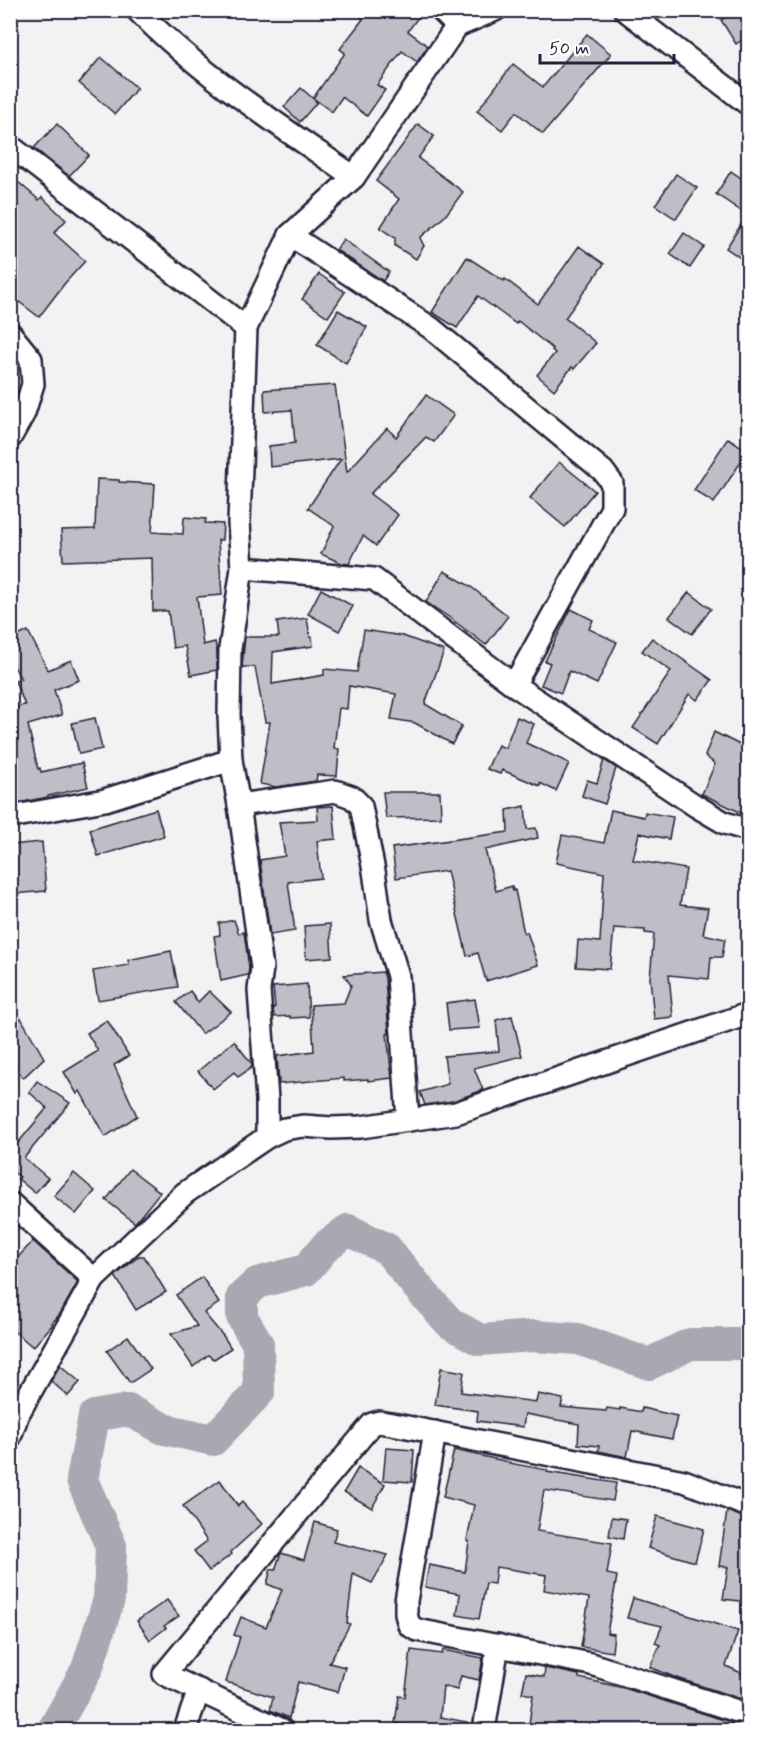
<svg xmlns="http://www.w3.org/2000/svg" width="759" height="1741" viewBox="0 0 759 1741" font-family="Mynerve,sans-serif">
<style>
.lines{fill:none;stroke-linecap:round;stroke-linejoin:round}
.river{stroke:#a8a8b2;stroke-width:32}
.building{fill:#bebec6;stroke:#22223b;stroke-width:1.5}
.street-casing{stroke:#22223b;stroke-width:26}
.street{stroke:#fff;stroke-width:21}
</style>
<rect width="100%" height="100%" fill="#f2f2f3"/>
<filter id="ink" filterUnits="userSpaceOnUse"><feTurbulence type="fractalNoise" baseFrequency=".0167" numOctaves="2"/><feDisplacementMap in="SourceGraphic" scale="12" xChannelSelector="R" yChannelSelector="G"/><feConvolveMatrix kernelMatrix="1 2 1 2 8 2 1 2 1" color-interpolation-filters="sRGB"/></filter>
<g filter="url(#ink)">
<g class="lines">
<polyline class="river" points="53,1730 87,1669 109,1599 111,1546 82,1480 94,1416 128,1410 164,1429 213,1440 259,1392 258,1344 242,1317 242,1297 257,1283 306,1270 326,1246 348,1230 387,1249 421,1291 450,1323 480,1340 534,1336 578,1339 649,1364 690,1344 748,1344"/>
</g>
<g class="building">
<polygon points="352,10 411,10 419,16 408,31 428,46 417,62 402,51 377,85 385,90 367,116 342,97 332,112 313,98 345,53 340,49 363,19"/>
<polygon points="737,10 748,10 748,36 736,44 721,20"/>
<polygon points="587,34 611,54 543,134 516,112 502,130 477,111 513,64 543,87"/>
<polygon points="101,57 137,88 115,114 79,83"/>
<polygon points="301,88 317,102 300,122 284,107"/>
<polygon points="57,124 89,155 69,176 34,148"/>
<polygon points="418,124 434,136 418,158 463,192 445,216 420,238 424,246 416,259 395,246 395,238 380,228 399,199 376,181"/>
<polygon points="731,171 748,183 748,200 741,211 716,194"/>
<polygon points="676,174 697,188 676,219 655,205"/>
<polygon points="10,175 39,200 42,197 66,220 54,233 85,261 65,283 39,317 10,295"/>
<polygon points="748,214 748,263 726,248"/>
<polygon points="684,233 704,247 690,268 670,254"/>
<polygon points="343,239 389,272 383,281 336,250"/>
<polygon points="579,246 604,264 565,318 596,343 574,369 572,367 554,390 537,375 555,353 552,350 553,349 518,321 516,324 478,296 457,328 432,312 467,257 504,281 505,279 538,304"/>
<polygon points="319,274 345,292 328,317 302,299"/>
<polygon points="338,310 367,327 346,363 317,345"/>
<polygon points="335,385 347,472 387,428 396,437 426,395 454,415 434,442 426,437 370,494 398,515 376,546 363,536 349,564 341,563 321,554 334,526 308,508 341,459 270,467 269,446 295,443 292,410 265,412 264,390"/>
<polygon points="728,438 748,451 714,503 694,490"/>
<polygon points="559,462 595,491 565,527 530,498"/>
<polygon points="97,479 119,480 119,482 155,484 152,532 183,534 184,517 206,519 205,523 223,524 222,540 218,540 222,595 197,597 203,645 215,642 217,652 217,670 191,675 185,646 173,648 168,611 153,611 152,558 63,561 61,530 95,529"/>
<polygon points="444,571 470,586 508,616 486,645 450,618 426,602"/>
<polygon points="321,589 353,606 339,631 308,614"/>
<polygon points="689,592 711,609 692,634 669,617"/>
<polygon points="571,609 593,620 589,629 617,642 597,684 569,671 561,693 541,685 550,663 545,661"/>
<polygon points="307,618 310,637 312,637 313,646 273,652 272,684 324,675 324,669 357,672 364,630 403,636 444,651 425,704 462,726 452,744 415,723 391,719 396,694 349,686 347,709 339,708 334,748 339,749 337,776 317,775 316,781 276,787 260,784 270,722 265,722 255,667 242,667 245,637 279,637 277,622"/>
<polygon points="28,631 48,670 71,660 79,680 54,690 62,715 28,725 38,769 40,768 41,772 82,763 88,787 48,796 48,797 13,804 10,794 10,708 25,705 15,681 21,679 10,659 10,640"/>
<polygon points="652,638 712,680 697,700 689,694 658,744 633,728 671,671 642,651"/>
<polygon points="517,717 534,724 526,743 569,763 556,791 540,783 540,786 502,770 500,774 487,769 498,745 505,748"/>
<polygon points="95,718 102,749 79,754 72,723"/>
<polygon points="714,732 748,749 748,816 702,794 715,764 705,756"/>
<polygon points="604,760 616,768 605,804 582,796 587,780 597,783"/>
<polygon points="383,792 440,792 441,817 386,818"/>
<polygon points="333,806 336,839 317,841 321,878 288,882 295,931 270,935 260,860 285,856 279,822 318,820 317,807"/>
<polygon points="525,806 527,829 536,828 538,838 485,850 496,891 512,886 513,891 515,890 524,933 527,932 538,965 486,981 478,953 467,956 447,871 396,878 392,848 508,832 507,810"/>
<polygon points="156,809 164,836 98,856 90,829"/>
<polygon points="611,810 644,817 645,812 673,817 669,839 639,833 633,860 686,869 680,905 708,908 703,934 725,939 722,957 711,957 709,979 669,975 673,1017 654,1019 650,978 654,934 645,933 645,930 614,928 610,969 576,967 578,940 600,942 604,873 556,863 562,835 604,843"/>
<polygon points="42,842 46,891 14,894 10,845"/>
<polygon points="234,920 239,934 244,932 249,968 248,975 221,981 214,936 220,935 219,923"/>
<polygon points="330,924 332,957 306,959 304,926"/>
<polygon points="171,951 178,987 98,1000 93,971 129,965 128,960"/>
<polygon points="383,972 385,978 389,1034 387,1034 392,1078 368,1081 368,1079 344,1081 344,1078 279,1084 277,1056 314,1051 311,1005 344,1003 351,985 344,975"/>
<polygon points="307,984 309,1017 290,1018 290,1016 274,1017 273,1008 275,1007 273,987"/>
<polygon points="190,991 198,1002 209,991 231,1012 202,1034 176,1002"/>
<polygon points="475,999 480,1028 449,1030 446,1003"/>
<polygon points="512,1016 522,1056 474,1068 483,1090 453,1101 425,1105 420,1092 448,1084 444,1056 499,1051 496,1020"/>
<polygon points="21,1018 44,1058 23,1078 10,1059 10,1026"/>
<polygon points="107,1020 129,1056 114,1065 137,1116 105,1137 80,1091 77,1094 64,1072 98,1051 87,1033"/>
<polygon points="234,1041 252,1064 252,1067 238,1077 234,1072 213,1089 198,1071"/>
<polygon points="37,1081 70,1103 24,1158 48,1178 35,1193 18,1179 20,1177 13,1172 10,1175 10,1147 13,1149 47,1108 29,1092"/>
<polygon points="130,1169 160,1192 135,1223 106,1200"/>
<polygon points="74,1173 95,1191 76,1214 54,1196"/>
<polygon points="33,1241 78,1282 60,1314 52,1323 53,1324 33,1347 10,1328 10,1266"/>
<polygon points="139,1256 144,1256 166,1292 136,1310 115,1276"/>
<polygon points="202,1277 219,1303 204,1313 224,1337 231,1348 214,1359 208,1355 193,1367 171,1334 197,1326 176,1295"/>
<polygon points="128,1336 151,1369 130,1383 107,1351"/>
<polygon points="60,1365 80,1382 68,1396 51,1381"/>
<polygon points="441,1368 464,1372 461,1392 536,1402 538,1394 563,1399 561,1407 606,1411 607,1408 620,1410 620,1408 641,1412 642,1408 677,1416 672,1439 632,1431 627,1457 598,1451 599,1446 578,1444 579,1424 525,1414 523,1427 477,1421 478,1411 435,1405"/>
<polygon points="386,1448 414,1450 412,1482 383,1480"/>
<polygon points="454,1450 509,1462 509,1463 547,1470 547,1472 616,1483 613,1501 544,1490 537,1531 612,1543 607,1574 617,1576 607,1633 614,1634 612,1652 581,1647 589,1598 544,1590 546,1575 496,1567 494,1584 486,1583 479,1619 457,1615 460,1594 425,1587 429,1565 465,1572 469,1541 467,1541 474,1505 443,1497"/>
<polygon points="358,1468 385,1484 372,1508 344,1492"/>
<polygon points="220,1480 238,1506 242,1502 262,1524 231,1552 232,1554 209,1571 194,1551 207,1541 183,1506"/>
<polygon points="727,1511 748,1519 748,1602 723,1599 728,1567 719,1566"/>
<polygon points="657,1516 704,1529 695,1562 648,1548"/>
<polygon points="612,1517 626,1519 623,1539 609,1536"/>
<polygon points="315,1522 337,1529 333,1542 388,1555 372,1583 353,1574 347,1623 350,1624 329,1663 345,1667 338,1692 298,1682 289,1718 270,1710 273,1697 226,1682 240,1637 234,1635 241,1617 266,1627 282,1590 267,1584 271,1569 275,1570 281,1553 304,1560"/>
<polygon points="633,1598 738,1631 726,1666 748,1676 748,1706 746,1702 741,1699 674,1677 650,1667 660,1645 655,1643 662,1626 627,1618"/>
<polygon points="167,1600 179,1616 164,1626 166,1628 150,1640 137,1621"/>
<polygon points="411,1650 442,1654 443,1650 483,1658 479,1680 461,1676 457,1690 443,1686 440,1717 467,1722 466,1731 414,1727 395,1723 399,1696 405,1697"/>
<polygon points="545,1668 579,1675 579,1678 624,1688 733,1723 740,1723 745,1721 748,1716 748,1731 705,1731 691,1726 690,1731 528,1731 533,1695 522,1693 526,1673 544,1677"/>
</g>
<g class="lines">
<g class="street-casing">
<g id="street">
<path d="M137 10C201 75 279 125 354 177"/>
<polyline points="625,10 748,104"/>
<polyline points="457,26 495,10"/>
<polyline points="10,146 246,328"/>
<polyline points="290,235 431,328 603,471 612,483 612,508 514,685"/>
<polyline points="10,333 31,359 33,384 24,413 10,438"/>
<polyline points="242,568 374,579 514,685 696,806 725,823 748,830"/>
<polyline points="239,805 335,791 352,797 361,806 374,871 381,920 398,976 408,1120"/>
<polyline points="10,817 105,800 231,760"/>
<polyline points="267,1137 267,1100 259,990 262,968 239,805 231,760 229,715 230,649 242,568 239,523 246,328 290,235 354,177 457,26 441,10"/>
<polyline points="10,1203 94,1279"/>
<polyline points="435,1432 406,1601 406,1614 409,1625 417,1630 591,1664 737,1711"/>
<polyline points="10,1437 18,1414 94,1279 185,1193 267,1137 284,1129 303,1126 331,1128 361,1127 456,1113 748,1014"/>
<polyline points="185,1730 199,1690"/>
<polyline points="282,1730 164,1674 372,1424 379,1422 392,1424 684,1481 748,1506"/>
<polyline points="484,1730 498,1645"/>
</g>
</g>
<use href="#street" class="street"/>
</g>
</g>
<rect width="759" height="1741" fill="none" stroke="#fff" stroke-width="36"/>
<rect x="18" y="18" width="723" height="1705" fill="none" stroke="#22223b" stroke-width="2" filter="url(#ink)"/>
<path d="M540 54v9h134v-9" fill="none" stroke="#22223b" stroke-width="3"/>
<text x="549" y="54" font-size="18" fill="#22223b" stroke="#ffffff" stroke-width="4.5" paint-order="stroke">50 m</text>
</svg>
